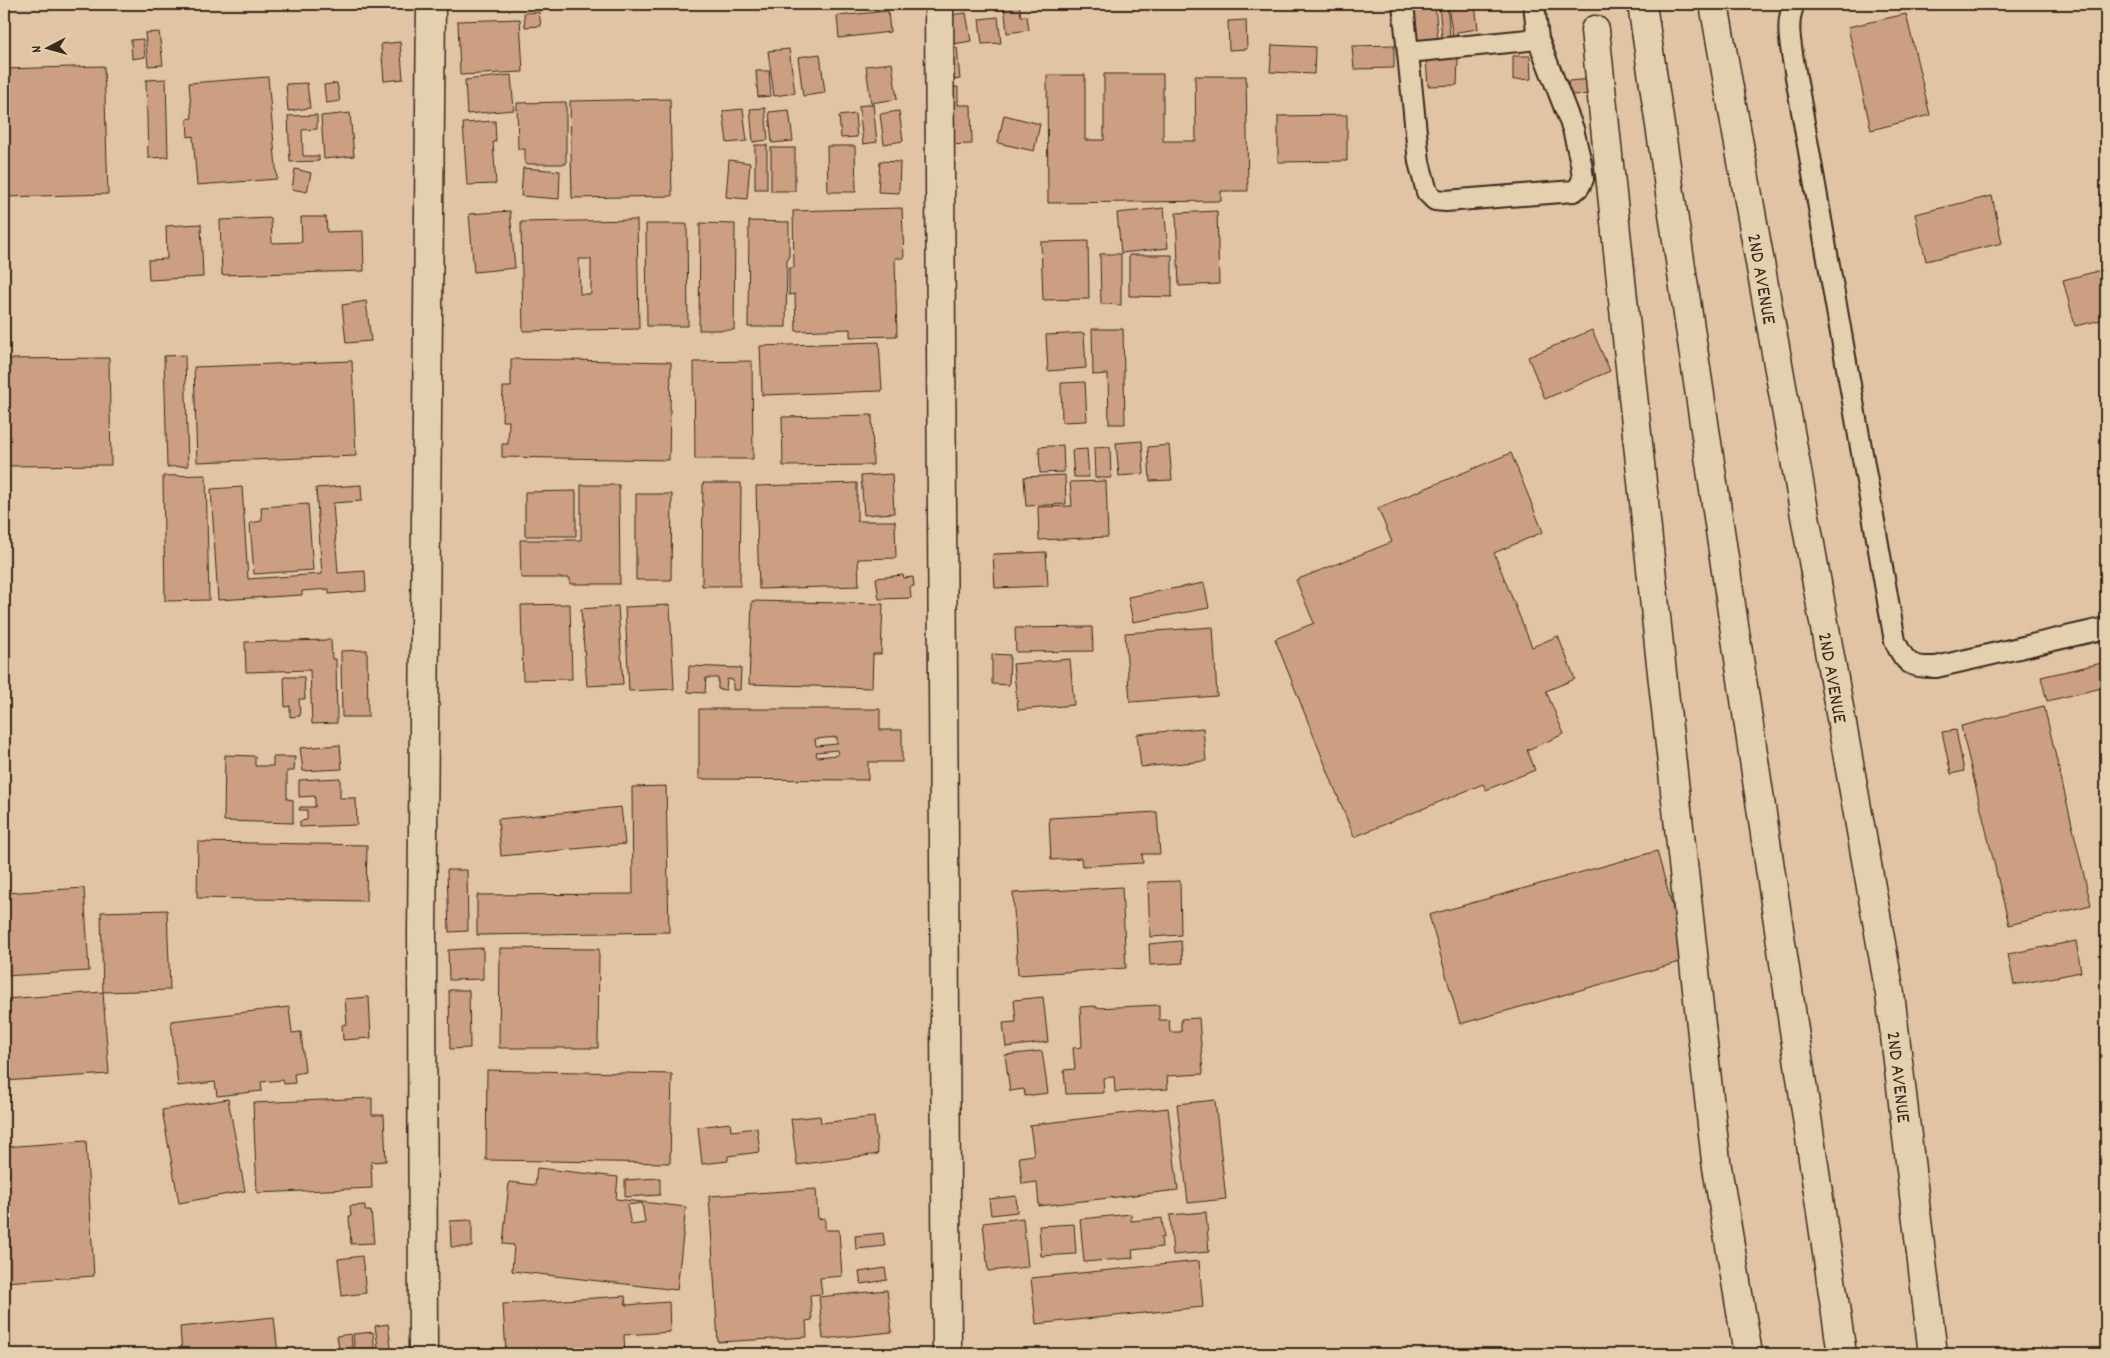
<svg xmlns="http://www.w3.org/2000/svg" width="2110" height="1358" viewBox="0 0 2110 1358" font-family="Dekko,sans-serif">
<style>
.building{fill:#cc9f82;stroke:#3b2a1e;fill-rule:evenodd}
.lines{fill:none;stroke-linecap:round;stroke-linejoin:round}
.service-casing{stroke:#3b2a1e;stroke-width:24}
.minor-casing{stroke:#3b2a1e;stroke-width:31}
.tertiary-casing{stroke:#3b2a1e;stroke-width:31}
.service{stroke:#e4d0af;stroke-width:20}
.minor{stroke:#e4d0af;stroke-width:28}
.tertiary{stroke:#e4d0af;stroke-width:28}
.labels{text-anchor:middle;stroke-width:4;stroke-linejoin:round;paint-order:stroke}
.street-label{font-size:20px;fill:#3b2a1e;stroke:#e4d0af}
</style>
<rect width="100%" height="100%" fill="#e1c4a4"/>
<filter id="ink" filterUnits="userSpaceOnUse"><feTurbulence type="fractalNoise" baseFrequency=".02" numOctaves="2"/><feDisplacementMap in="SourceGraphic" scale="10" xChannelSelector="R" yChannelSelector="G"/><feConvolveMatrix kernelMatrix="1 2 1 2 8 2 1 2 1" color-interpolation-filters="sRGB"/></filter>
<g filter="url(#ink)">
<g class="building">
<polygon points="1004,4 1019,4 1021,16 1027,16 1029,30 1007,33"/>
<polygon points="1435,4 1438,39 1417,41 1414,7"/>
<polygon points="1447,4 1450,37 1442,38 1439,5"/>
<polygon points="1463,4 1475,4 1478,29 1457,32 1457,36 1453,37 1448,6"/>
<polygon points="888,11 890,32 839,38 837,16"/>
<polygon points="539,12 541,26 525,27 524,13"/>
<polygon points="966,13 971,41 954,44 949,15"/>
<polygon points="1906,14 1930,115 1871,130 1848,27"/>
<polygon points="998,17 1001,43 982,44 979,19"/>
<polygon points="520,19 523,72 460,75 458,21"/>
<polygon points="1246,20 1247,49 1229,50 1228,21"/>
<polygon points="159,32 163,65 148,66 145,33"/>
<polygon points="143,39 145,57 132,59 131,40"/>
<polygon points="400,42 403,79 384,81 381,44"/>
<polygon points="1272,45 1315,47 1314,74 1270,72"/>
<polygon points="1394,45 1394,68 1354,69 1352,46"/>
<polygon points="957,47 960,79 945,81 942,49"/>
<polygon points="789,49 795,93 774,96 768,51"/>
<polygon points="820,54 825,93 803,96 798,57"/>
<polygon points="1513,56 1530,56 1531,79 1513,80"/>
<polygon points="1458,58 1457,85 1428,86 1426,59"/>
<polygon points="892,63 897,99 871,103 866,66"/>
<polygon points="104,66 108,194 4,197 4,69"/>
<polygon points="756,71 769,71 771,96 758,97"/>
<polygon points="1104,74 1163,74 1163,141 1196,141 1195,76 1246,76 1248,191 1221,191 1221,201 1048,203 1047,75 1085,75 1085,140 1104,140"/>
<polygon points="511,75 514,110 467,114 465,80"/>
<polygon points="268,77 277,179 197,185 193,136 188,137 187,119 192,118 189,83"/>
<polygon points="166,79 168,157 148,158 146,80"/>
<polygon points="1593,79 1594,94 1569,95 1568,81"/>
<polygon points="307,83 310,108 288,111 286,84"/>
<polygon points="337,83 340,101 326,103 324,85"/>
<polygon points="941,87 958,87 958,105 971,105 972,144 943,145"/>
<polygon points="670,99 672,196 572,198 570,101"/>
<polygon points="566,102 566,164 525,164 525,149 518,149 517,103"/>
<polygon points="873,104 877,142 863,144 859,106"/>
<polygon points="765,108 768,140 753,142 750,109"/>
<polygon points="743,109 747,141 727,143 723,111"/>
<polygon points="789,110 793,141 772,143 769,112"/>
<polygon points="899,111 903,141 884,144 880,114"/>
<polygon points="350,113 354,156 324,159 321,116"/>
<polygon points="855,114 857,137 841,138 839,116"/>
<polygon points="317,115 317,129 302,130 303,156 319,156 319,161 290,162 288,116"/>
<polygon points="1004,115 1040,124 1034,151 998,143"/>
<polygon points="1347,115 1347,161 1278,162 1278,116"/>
<polygon points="495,121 496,141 493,142 496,184 467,185 463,123"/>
<rect x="755" y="145" width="12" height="44"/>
<polygon points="827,146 855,146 856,192 828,192"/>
<rect x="771" y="148" width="24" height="43"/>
<polygon points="729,160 750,163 747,199 726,197"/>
<polygon points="880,161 900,162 899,193 878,192"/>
<polygon points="523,168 560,171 559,199 521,196"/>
<polygon points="295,169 311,173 307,192 292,189"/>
<polygon points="1992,196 2002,243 1926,261 1915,214"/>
<polygon points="902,208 904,258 895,258 897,336 850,337 850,329 796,331 795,294 789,295 789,268 794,268 793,211"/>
<polygon points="1164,208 1168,248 1121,253 1117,213"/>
<polygon points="510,211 515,268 474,272 469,214"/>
<polygon points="1217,211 1219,284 1179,286 1176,213"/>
<polygon points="301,217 326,217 327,232 363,231 364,271 222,275 220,220 271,218 272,243 302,242"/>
<path d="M637 220 639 329 523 331 521 222ZM579 259H591V294H580Z"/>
<polygon points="749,221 789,222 789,259 787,259 786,327 748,327"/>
<polygon points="700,223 735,224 734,330 699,330"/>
<polygon points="201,224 203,277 149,280 148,260 167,259 166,226"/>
<polygon points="646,224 687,224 688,326 647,326"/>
<polygon points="1088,241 1089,299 1043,300 1041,242"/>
<polygon points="1100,254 1121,254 1121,305 1101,304"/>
<polygon points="1129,255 1172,255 1172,297 1129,296"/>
<polygon points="2106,269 2106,319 2075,326 2063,280"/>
<polygon points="366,301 371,341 346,343 342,305"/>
<polygon points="1092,329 1123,329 1125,424 1109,424 1108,374 1093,375"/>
<polygon points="1592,330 1610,371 1545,399 1528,357"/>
<polygon points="1084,333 1086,368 1048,371 1046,335"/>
<polygon points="879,342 882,391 762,395 760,346"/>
<polygon points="185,355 188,466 167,467 164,356"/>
<polygon points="109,358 111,465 4,466 4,359"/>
<polygon points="511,359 671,362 669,460 502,457 502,444 508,444 509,421 502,421 503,387 511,387"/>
<polygon points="352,361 356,456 197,462 194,367"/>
<polygon points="752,361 753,459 695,459 694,362"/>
<polygon points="1085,382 1087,421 1062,422 1061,383"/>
<polygon points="872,415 873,465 783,466 782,417"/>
<polygon points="1142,441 1144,474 1119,476 1116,443"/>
<polygon points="1063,445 1064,472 1040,473 1039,447"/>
<polygon points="1169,445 1172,480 1150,481 1148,447"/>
<polygon points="1110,447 1111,478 1095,478 1094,448"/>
<polygon points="1087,449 1089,477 1074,477 1072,450"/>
<polygon points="1511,453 1543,532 1494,553 1532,647 1558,636 1575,679 1546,691 1564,734 1527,750 1535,770 1486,790 1483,784 1354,837 1275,639 1314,623 1296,580 1392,542 1378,508"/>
<polygon points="892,474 894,513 864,515 861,476"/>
<polygon points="206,475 209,600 165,601 163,476"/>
<polygon points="1065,475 1066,504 1026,506 1024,477"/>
<polygon points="1106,481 1108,537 1039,540 1038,507 1072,506 1070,482"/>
<polygon points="703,483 741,483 740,586 702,586"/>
<polygon points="857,483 857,521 895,521 896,558 858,559 859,586 759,589 756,486"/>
<polygon points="361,485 362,501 333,503 338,573 365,571 366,591 329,594 329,589 302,591 302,595 218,600 211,489 242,487 248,579 322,574 316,488"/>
<polygon points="581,485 619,485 620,584 570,584 570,578 521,578 520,540 581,540"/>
<polygon points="576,491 576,536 525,536 525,492"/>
<polygon points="636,494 672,494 671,580 636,580"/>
<polygon points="308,504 313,570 254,574 250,523 262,521 261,507"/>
<polygon points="1046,552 1048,586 995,588 993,554"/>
<polygon points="903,575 904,578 913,577 914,586 910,587 911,598 879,599 876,578"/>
<polygon points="1204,583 1209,608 1133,622 1128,597"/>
<polygon points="752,601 883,604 881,654 873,654 872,688 749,684"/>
<polygon points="570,604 572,679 523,680 521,605"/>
<polygon points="670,605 674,689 629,691 625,607"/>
<polygon points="618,606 623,684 587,686 581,609"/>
<polygon points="1092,627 1093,651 1016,652 1015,628"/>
<polygon points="1213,627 1217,696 1130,702 1125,633"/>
<polygon points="331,640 332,659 336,659 337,723 312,724 310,670 246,672 245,642"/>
<polygon points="367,650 368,717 342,717 341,651"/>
<polygon points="992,654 1010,655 1009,685 992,684"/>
<polygon points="1070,659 1074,705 1018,710 1013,664"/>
<polygon points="2106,662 2106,687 2047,701 2041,677"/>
<polygon points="689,666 741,668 740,690 733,690 733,680 727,679 726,690 718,689 718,678 706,678 705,693 688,692"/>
<polygon points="284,677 304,677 305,699 299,699 300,716 290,717 290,706 285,707"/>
<polygon points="2044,706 2091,905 2009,925 1961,726"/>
<path d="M699 709H880V730H902V762H868V780L699 779ZM837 737V744L816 746 815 739ZM837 750 838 755 817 757 816 752Z"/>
<polygon points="1203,728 1206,761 1141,767 1137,734"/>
<polygon points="1956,730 1964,771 1951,774 1942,732"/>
<polygon points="340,745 342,769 303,771 300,748"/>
<polygon points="225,755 255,756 255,766 273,766 273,757 295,757 294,771 287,771 287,799 293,800 293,823 224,821"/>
<polygon points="340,778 340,798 356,798 357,825 300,827 300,821 307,820 307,810 299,810 300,807 315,807 315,796 299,797 299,780"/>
<polygon points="666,786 669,932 477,935 477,895 633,894 632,787"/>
<polygon points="621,807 625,844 501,856 498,819"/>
<polygon points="1157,812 1160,854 1142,854 1143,863 1082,866 1081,858 1051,860 1049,818"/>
<polygon points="198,842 367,845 366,901 197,898"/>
<polygon points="1657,851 1687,960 1460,1024 1429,915"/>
<polygon points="447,870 467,870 468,931 449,932"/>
<polygon points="1180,881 1181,935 1150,937 1148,882"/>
<polygon points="1122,887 1126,968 1018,975 1013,893"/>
<polygon points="84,888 89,971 4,976 4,893"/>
<polygon points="167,910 170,990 103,992 101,912"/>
<polygon points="1181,941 1183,963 1150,965 1149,944"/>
<polygon points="2076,941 2081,972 2014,985 2008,954"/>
<polygon points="483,948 483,979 449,980 448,950"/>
<polygon points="500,948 599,949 598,1048 499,1048"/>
<polygon points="449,990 469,990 470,1048 450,1049"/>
<polygon points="103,992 109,1074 4,1081 4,999"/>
<polygon points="369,997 371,1038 343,1040 342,1025 347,1024 345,999"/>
<polygon points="1043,997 1048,1042 1006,1047 1003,1023 1016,1022 1014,1000"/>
<polygon points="1159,1005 1159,1020 1169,1020 1170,1032 1181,1032 1181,1019 1199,1018 1203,1074 1167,1076 1168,1089 1115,1092 1114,1077 1103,1078 1104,1093 1066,1094 1064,1070 1075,1069 1073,1048 1082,1047 1080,1007 1096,1006 1096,1008"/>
<polygon points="289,1007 292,1033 301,1032 305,1072 294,1074 295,1083 284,1084 283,1080 261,1082 262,1091 217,1096 215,1082 178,1086 171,1021"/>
<polygon points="1042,1051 1048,1093 1025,1096 1024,1089 1010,1091 1005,1055"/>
<polygon points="487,1070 672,1074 670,1163 486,1160"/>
<polygon points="372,1098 372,1115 384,1115 386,1161 371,1162 372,1188 257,1193 253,1103"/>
<polygon points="228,1099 245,1191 179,1203 162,1110"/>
<polygon points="1215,1100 1226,1199 1188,1203 1177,1104"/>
<polygon points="1168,1108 1178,1190 1039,1206 1037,1182 1022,1184 1019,1157 1034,1155 1030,1125"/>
<polygon points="820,1116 821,1123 874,1117 878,1154 797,1165 791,1119"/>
<polygon points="730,1123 731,1131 757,1128 760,1152 728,1156 728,1161 702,1164 698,1127"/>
<polygon points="86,1141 94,1276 4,1282 4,1147"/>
<path d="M537 1168 618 1177 616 1199 686 1207 677 1290 512 1271 514 1245 503 1244 509 1182 535 1185ZM642 1203 645 1223 631 1225 627 1205Z"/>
<polygon points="660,1178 660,1195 625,1197 625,1180"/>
<polygon points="816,1189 818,1219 825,1218 825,1230 839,1230 842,1276 820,1278 822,1294 810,1295 812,1320 806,1321 807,1337 718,1342 709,1196"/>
<polygon points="1016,1196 1017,1212 991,1215 989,1199"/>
<polygon points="365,1205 365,1211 371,1211 374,1243 351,1244 349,1216 351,1216 350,1206"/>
<polygon points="1206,1212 1209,1252 1173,1255 1170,1215"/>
<polygon points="1131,1214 1131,1221 1162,1218 1164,1238 1161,1237 1162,1247 1132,1250 1133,1258 1084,1262 1080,1219"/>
<polygon points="1023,1218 1028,1267 988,1271 983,1223"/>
<polygon points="472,1220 472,1247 451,1247 450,1221"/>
<polygon points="1074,1224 1076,1254 1041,1256 1039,1226"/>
<polygon points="883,1233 885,1246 856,1249 855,1236"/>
<polygon points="362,1256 366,1293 342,1296 338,1259"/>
<polygon points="1199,1261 1203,1307 1036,1324 1031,1278"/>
<polygon points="885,1268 887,1280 861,1284 859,1272"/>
<polygon points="887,1290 892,1332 823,1339 819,1297"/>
<polygon points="625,1296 626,1305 669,1302 670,1332 624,1335 625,1354 506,1354 503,1304"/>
<polygon points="274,1317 278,1354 182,1354 180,1327"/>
<polygon points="388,1324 392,1354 379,1354 375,1326"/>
<polygon points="373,1332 375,1354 355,1354 353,1334"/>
<polygon points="351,1334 353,1354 340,1354 337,1336"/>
<polygon points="485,1348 485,1354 458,1354 458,1350"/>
</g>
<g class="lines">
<g class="service-casing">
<g id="service">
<polyline points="1403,4 1419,162 1427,192 1435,200 1446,201 1574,191 1579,187 1583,179 1581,163 1573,129 1538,39 1534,4"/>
<path d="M1794 4C1786 22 1790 41 1793 60L1895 641C1905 664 1911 668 1936 667L2106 628"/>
<polyline points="1408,52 1538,39"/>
</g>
</g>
<g class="minor-casing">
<g id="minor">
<polyline points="939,4 947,1354"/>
<polyline points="1595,30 1660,655 1716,1161 1748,1354"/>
<polyline points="423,1354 422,933 431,4"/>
</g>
</g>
<g class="tertiary-casing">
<g id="tertiary">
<polyline points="1642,4 1842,1354"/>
<path id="s1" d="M1714 4 1890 994 1933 1354"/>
</g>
</g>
<use href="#service" class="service"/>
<use href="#minor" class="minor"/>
<use href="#tertiary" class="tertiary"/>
</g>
</g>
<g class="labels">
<g class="street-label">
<text dy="7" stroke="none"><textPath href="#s1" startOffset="279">2ND AVENUE</textPath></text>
<text dy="7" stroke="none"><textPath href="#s1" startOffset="684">2ND AVENUE</textPath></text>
<text dy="7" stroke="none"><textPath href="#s1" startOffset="1089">2ND AVENUE</textPath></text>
</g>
</g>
<rect width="2110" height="1358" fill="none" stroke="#e4d0af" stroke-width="20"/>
<rect x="10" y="10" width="2090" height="1338" fill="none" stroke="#3b2a1e" stroke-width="2" filter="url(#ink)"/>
<g transform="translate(48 48) rotate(264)" stroke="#e4d0af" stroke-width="4" paint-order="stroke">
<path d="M0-4L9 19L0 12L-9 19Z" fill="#3b2a1e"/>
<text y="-8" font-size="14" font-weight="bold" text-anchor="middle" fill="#3b2a1e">N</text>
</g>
</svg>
